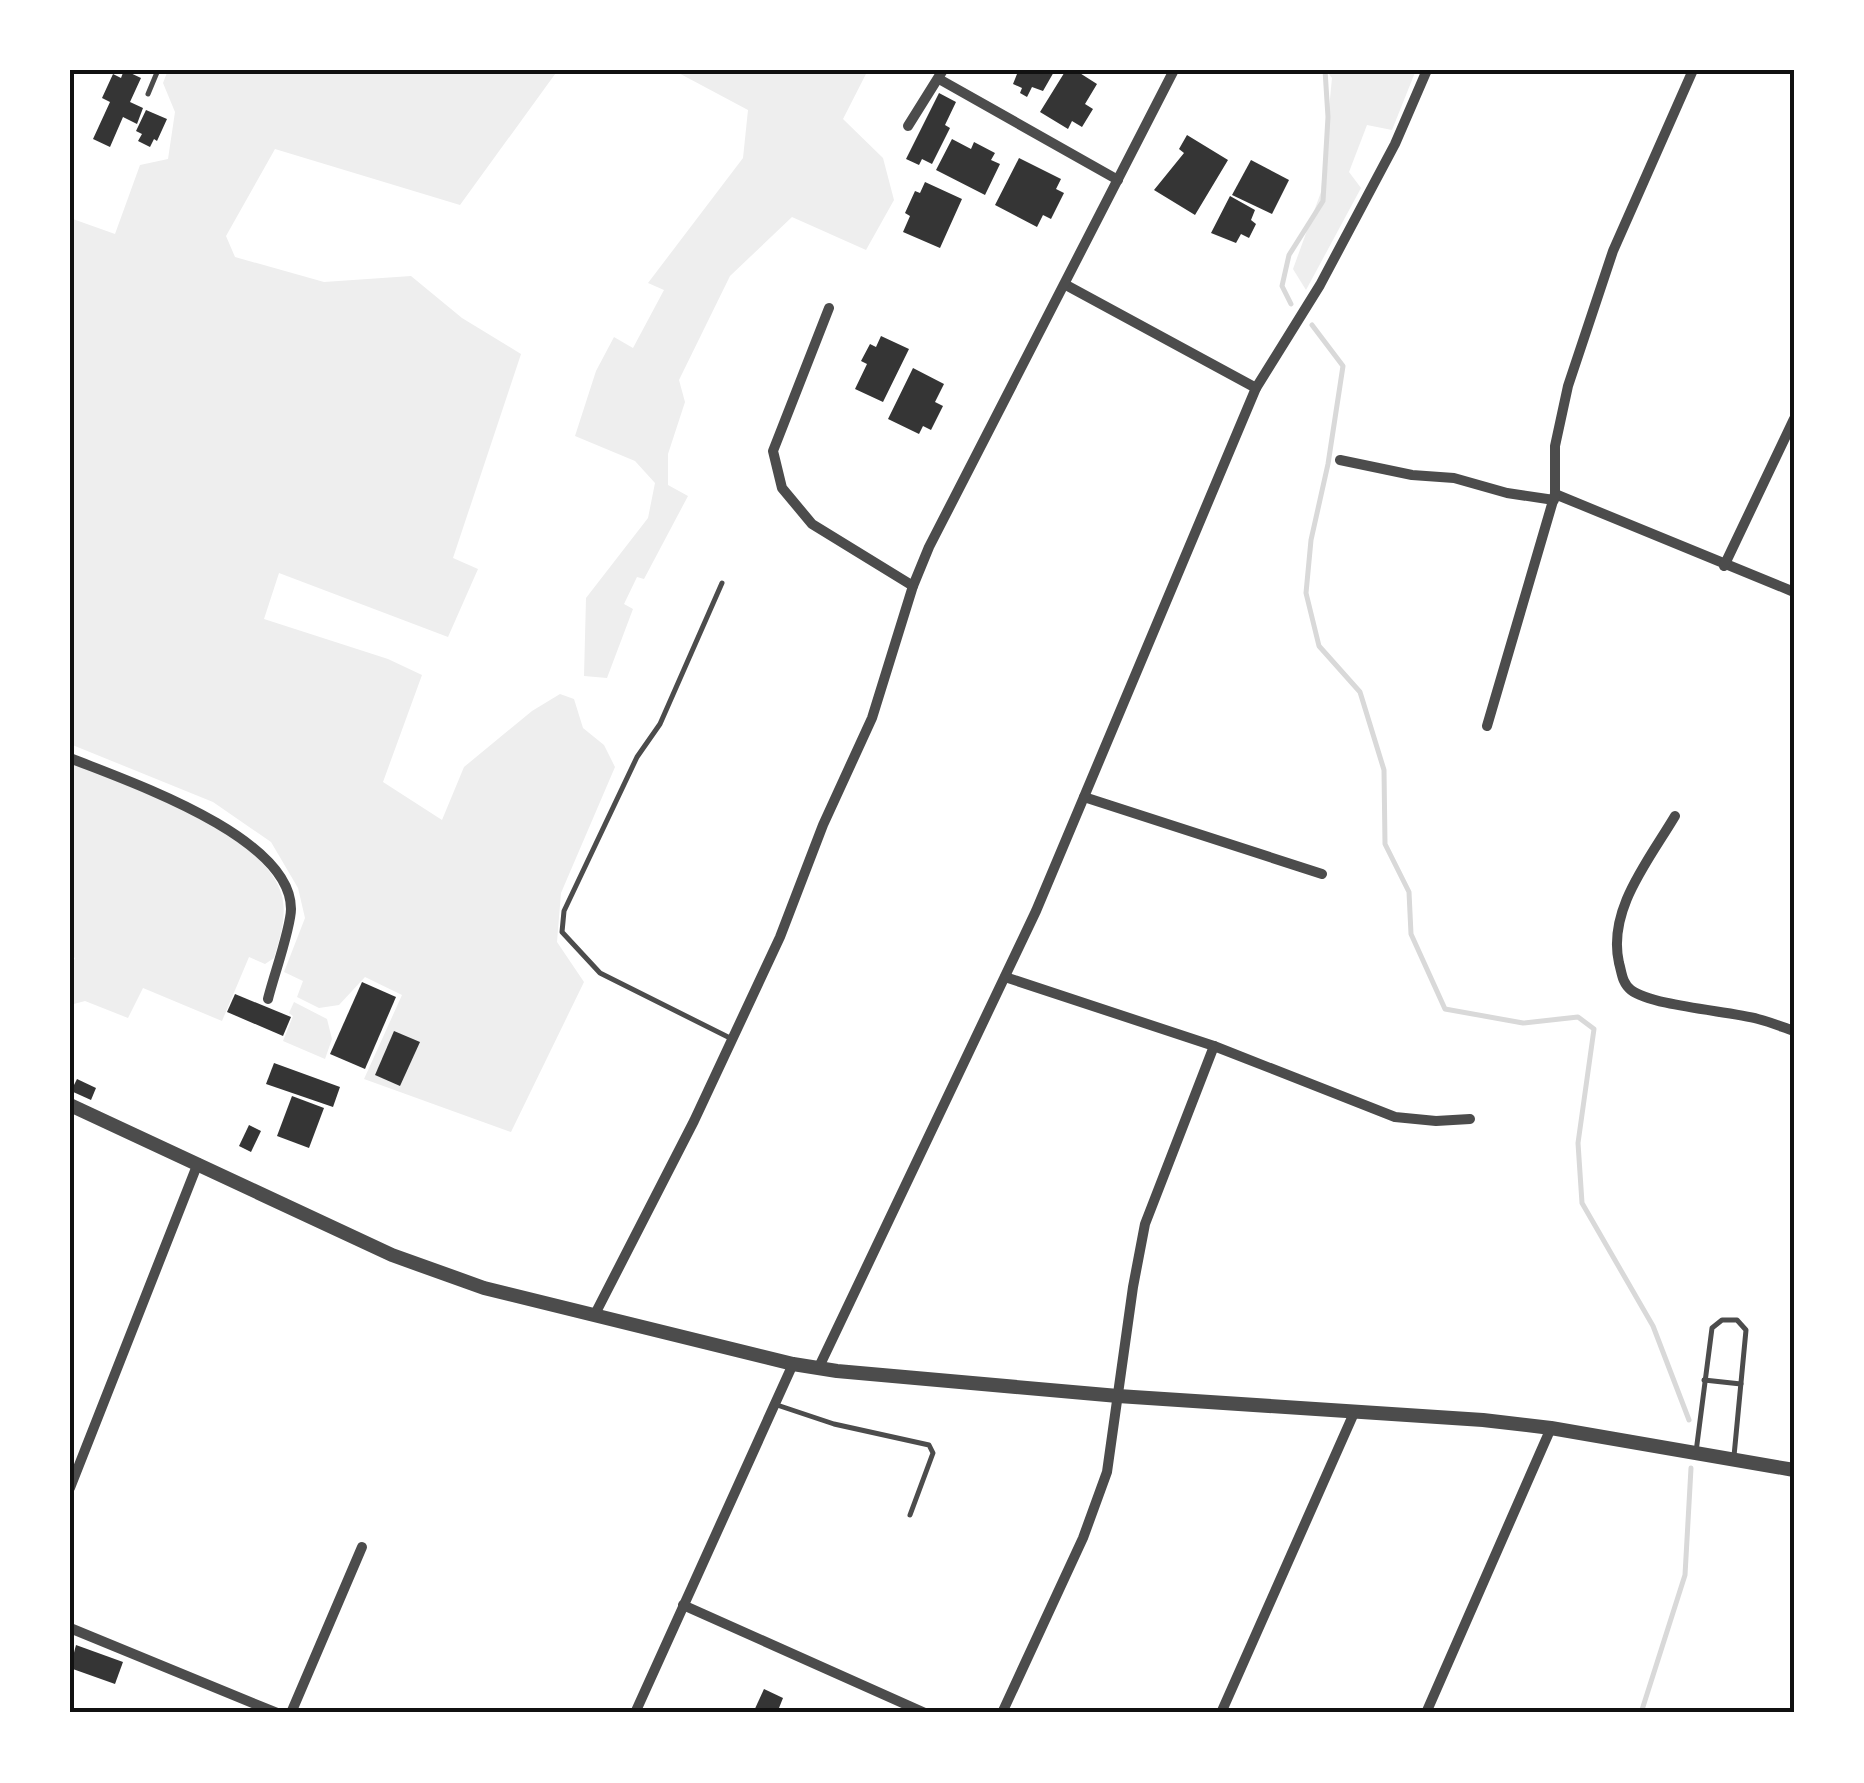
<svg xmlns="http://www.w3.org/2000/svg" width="1864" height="1783" viewBox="0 0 1864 1783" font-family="'PT Serif',serif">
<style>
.green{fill:#eee}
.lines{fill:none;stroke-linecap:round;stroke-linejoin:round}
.stream{stroke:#d9d9d9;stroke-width:5}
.building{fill:#353535}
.service{stroke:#4c4c4c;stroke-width:5}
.minor{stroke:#4c4c4c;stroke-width:10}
.tertiary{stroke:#4c4c4c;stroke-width:14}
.neatline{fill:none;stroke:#111;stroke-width:4}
</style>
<rect width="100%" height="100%" fill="#fff"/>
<g class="green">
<polygon points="168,70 558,70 460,205 275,149 226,236 235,257 324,282 411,276 462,318 521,354 453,558 478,569 448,637 279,573 264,619 388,659 422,675 383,782 442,820 464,767 532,711 560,694 574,699 583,728 604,745 615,767 561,893 557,942 584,982 511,1132 364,1079 402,995 365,977 339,1005 319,1008 297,997 303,981 284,972 305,918 298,888 271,842 213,802 70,744 70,218 115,234 140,165 168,159 175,112 163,83"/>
<polygon points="673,70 868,70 843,119 883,158 894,200 866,250 792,217 730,276 679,380 685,402 668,454 668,485 688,496 644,579 637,577 624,604 633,609 607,678 584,676 586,598 648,518 655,483 635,461 575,436 596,371 614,337 633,348 664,290 648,283 743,158 748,110"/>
<polygon points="1326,70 1416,70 1392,130 1367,125 1349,172 1361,188 1306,290 1293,269 1321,192 1332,78"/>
<path d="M70 762C129 788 265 831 282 896 287 917 280 938 274 958L265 964 249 957 222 1021 143 988 128 1018 85 1001 70 1005V968L75 958 70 955Z"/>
<polygon points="294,1002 327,1019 332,1039 325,1059 283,1041 293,1016 289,1013"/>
</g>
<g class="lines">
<g class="stream">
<polyline points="1291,304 1282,286 1289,255 1323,201 1328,117 1325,70"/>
<polyline points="1312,325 1343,366 1328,464 1311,540 1306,593 1319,646 1360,692 1384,770 1385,844 1409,892 1411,934 1445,1009 1523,1023 1578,1017 1594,1029 1578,1143 1582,1203 1653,1326 1689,1420"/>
<polyline points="1641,1713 1685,1575 1691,1468"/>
</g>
</g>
<g class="building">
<polygon points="124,70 141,78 130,102 143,108 137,124 123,117 110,147 93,139 110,102 102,98 113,74 121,78"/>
<polygon points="1009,70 1055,70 1043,91 1032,87 1027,97 1020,93 1022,88 1013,84 1017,74"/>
<polygon points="1066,70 1075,70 1097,84 1085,104 1093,109 1082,127 1072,121 1068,129 1040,112"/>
<polygon points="939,93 956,102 945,125 950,128 932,164 922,159 919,165 906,159"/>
<polygon points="146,110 167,119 157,141 154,139 150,147 138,141 142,134 136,131"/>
<polygon points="1187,135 1228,160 1195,215 1154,190 1184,153 1179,149"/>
<polygon points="952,139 971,149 974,142 995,153 991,160 1000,164 985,195 936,170"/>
<polygon points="1019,158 1061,179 1056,189 1064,193 1051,219 1043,215 1037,227 995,205"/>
<polygon points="1251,160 1289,180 1272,214 1232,195"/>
<polygon points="925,182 962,199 940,248 903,232 910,216 905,213 915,191 920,193"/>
<polygon points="1230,196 1255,210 1251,220 1256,224 1249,238 1241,234 1236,243 1211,233"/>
<polygon points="881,336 909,349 883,402 855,389 867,364 861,361 870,344 876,347"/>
<polygon points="913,368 944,384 935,402 943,406 931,430 923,426 919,434 888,419"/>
<polygon points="362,982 396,997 365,1069 330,1054"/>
<polygon points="235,994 291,1017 283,1036 227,1012"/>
<polygon points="394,1031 420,1042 400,1086 375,1075"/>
<polygon points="274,1063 340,1087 333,1107 266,1084"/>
<polygon points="77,1079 96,1088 91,1100 71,1091"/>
<polygon points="292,1096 324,1108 309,1148 277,1136"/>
<polygon points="249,1125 261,1131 251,1152 239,1146"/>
<polygon points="76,1645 123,1662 115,1684 70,1668"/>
<polygon points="764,1689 783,1698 777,1713 753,1713"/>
</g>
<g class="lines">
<g class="service">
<polyline points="148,94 158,70"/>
<polyline points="722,583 660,724 637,757 564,911 562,932 600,973 732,1039"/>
<polyline points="1704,1380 1741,1384"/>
<polyline points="777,1405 834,1424 929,1445 933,1453 910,1515"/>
<polyline points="1696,1452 1712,1328 1722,1320 1737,1320 1746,1330 1734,1456"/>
</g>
<g class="minor">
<polyline points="939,79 1118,180"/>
<polyline points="908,126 943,70"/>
<polyline points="1066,285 1256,388"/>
<polyline points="829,308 773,451 782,488 812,524 913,586"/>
<polyline points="1340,460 1412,475 1454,478 1507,493 1554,500"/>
<polyline points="1555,494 1794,592"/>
<polyline points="1724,566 1794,419"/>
<polyline points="1487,726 1555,494 1555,446 1568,386 1613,251 1693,70"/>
<path d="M70 758C127 781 291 836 291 909 291 928 273 978 268 999"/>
<polyline points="1084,797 1322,874"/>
<path d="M1675 816C1649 860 1607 910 1619 963 1622 973 1622 983 1631 990 1652 1006 1728 1011 1758 1019 1770 1022 1782 1027 1794 1031"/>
<polyline points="1005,977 1214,1046 1395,1117 1436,1121 1470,1119"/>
<polyline points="594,1316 694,1121 780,937 823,825 872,718 913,586 929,547 1174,70"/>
<polyline points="818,1369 1036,911 1256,388 1320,285 1395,144 1427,70"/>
<polyline points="70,1488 198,1163"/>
<polyline points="683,1605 925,1713"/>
<polyline points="70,1628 277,1713"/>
<polyline points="291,1713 362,1547"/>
<polyline points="635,1713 793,1364"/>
<polyline points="1002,1713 1083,1538 1107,1472 1133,1287 1145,1224 1214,1046"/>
<polyline points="1221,1713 1354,1413"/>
<polyline points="1426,1713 1551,1428"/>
</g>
<polyline class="tertiary" points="70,1105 392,1255 484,1288 793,1364 837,1371 1118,1396 1483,1420 1551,1428 1794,1470"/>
</g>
<rect width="1864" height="1783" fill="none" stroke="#ffffff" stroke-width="145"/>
<rect x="72" y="72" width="1720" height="1638" class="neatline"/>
</svg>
